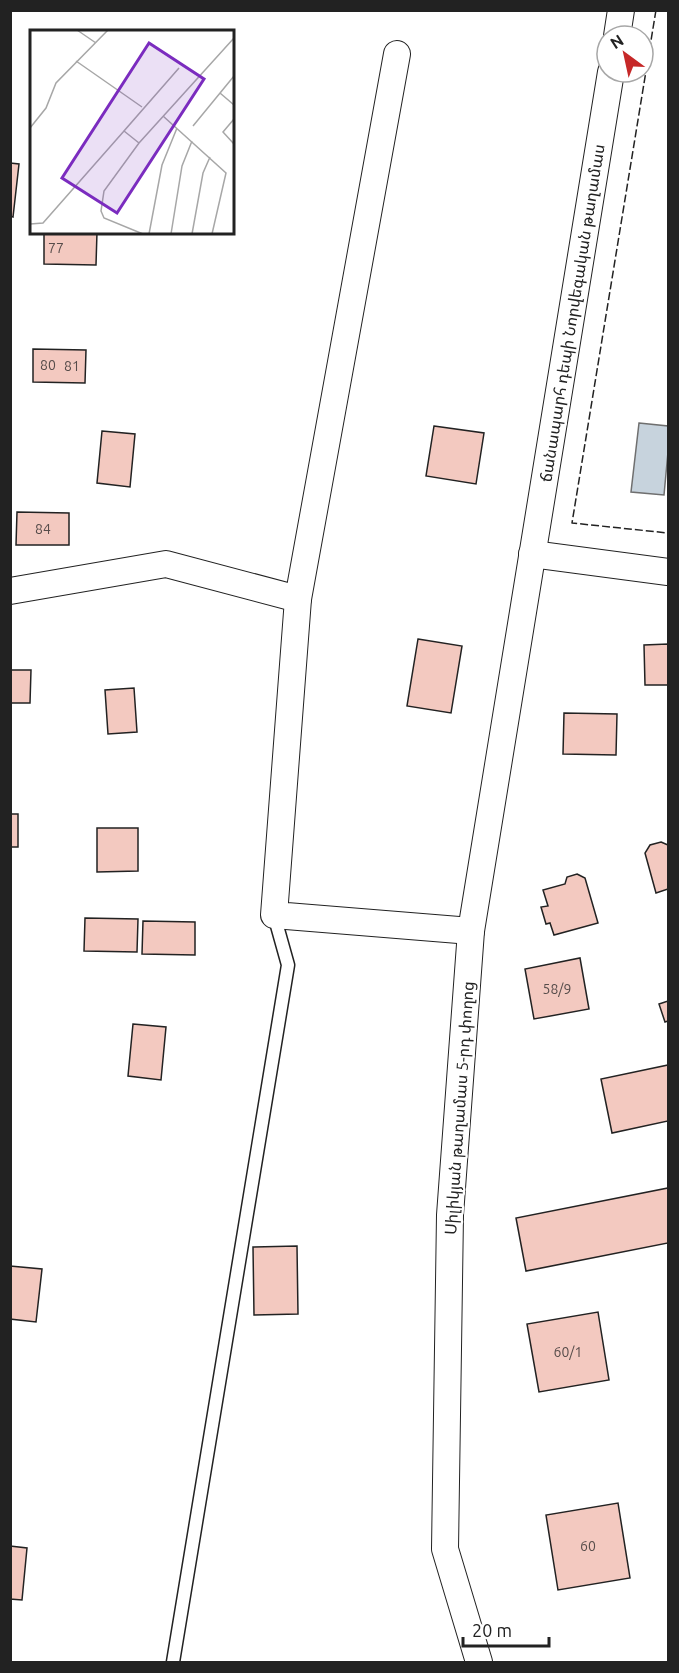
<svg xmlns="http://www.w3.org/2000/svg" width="679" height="1673" viewBox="0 0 679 1673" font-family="Ubuntu,'Noto Sans Armenian',sans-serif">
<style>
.water{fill:#c7d3dd;stroke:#6f6f6f;stroke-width:1.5}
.building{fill:#f3c9c0;stroke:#222;stroke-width:1.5}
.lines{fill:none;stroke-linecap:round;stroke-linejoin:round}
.lane-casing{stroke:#222;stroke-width:15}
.street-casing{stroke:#222;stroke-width:28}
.lane{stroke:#fff;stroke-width:12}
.street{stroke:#fff;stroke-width:26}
.fence{stroke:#222;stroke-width:1.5;stroke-dasharray:8 3;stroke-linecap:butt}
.labels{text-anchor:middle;stroke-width:4.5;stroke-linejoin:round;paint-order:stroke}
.number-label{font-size:14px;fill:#564c4a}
.street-label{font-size:16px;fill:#222;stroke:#fff}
.inset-road{fill:none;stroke:#a7a7a7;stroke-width:1.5}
.view{fill:#7b2cbf;fill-opacity:0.15;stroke:#7b2cbf;stroke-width:3}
.inset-edge{fill:none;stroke:#222;stroke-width:3}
</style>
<rect width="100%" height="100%" fill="#fff"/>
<polygon class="water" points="639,423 668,426 668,452 664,495 631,492"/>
<g class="building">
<polygon points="10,163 19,164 13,217 10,216"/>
<polygon points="44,232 97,232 96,265 44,264"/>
<polygon points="33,349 86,350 85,383 33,382"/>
<polygon points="434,426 484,433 476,484 426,476"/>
<polygon points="102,431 135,434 130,487 97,483"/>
<polygon points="17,512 69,513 69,545 16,545"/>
<polygon points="418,639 462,646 451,713 407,706"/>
<polygon points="668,644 668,685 645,685 644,645"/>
<polygon points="10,670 31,670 30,703 10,703"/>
<polygon points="134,688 137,732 108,734 105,690"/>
<polygon points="564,713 617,714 616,755 563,754"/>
<rect x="10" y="814" width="8" height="33"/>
<polygon points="97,828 138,828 138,871 97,872"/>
<polygon points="661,842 668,845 668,889 656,893 645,853 650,845"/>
<polygon points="577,874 585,878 598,923 554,935 550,923 546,924 541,907 548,906 543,890 565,884 567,877"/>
<polygon points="85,918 138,919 137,952 84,951"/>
<polygon points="143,921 195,922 195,955 142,954"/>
<polygon points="580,958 589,1009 534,1019 525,969"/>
<polygon points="668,1001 668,1021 665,1022 659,1004"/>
<polygon points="133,1024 166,1027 161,1080 128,1076"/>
<polygon points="668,1065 668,1121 612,1133 601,1079"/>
<polygon points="668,1188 668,1243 526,1271 516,1218"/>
<polygon points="297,1246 298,1314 254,1315 253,1247"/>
<polygon points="10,1266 42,1269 36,1322 10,1319"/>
<polygon points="598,1312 609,1380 539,1392 527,1324"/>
<polygon points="618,1503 630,1578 558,1590 546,1515"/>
<polygon points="10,1546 27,1548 22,1600 10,1599"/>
</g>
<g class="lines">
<g class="lane-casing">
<polyline id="lane" points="173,1662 288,965 274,915"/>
</g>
<g class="street-casing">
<g id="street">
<polyline points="617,36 621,10"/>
<polyline points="397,54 298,599 274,915 471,931"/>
<polyline points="532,554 668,572"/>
<polyline points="10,591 166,564 298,599"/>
<polyline points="479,1662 445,1549 450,1215 471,931 611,72"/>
</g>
</g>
<use href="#lane" class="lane"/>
<use href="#street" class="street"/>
<polyline class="fence" points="656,10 572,523 668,533"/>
</g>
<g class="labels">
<g class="number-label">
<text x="56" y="253">77</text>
<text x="48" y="370">80</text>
<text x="72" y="371">81</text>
<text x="43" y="534">84</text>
<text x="557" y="994">58/9</text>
<text x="568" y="1357">60/1</text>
<text x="588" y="1551">60</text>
</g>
<g class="street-label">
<text transform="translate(572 313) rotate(-81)" y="6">ճանապարհ դեպի Նորվեգական թաղամաս</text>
<text transform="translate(459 1108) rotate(-86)" y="6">Սիլիկյան թաղամաս 5-րդ փողոց</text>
</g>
</g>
<g transform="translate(30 30)">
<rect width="204" height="204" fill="#fff"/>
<path class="inset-road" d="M47 0 66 13M46 31 112 77M190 63 204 75M133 86 196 143 182 204M204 89 193 102 204 114M163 96 204 46M0 98 16 78 26 53 78 0M109 113 94 101 149 38M0 194 13 193 94 101M113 204 74 188 71 181 74 161 109 113 204 8M119 204 132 135 147 98M141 204 152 136 162 111M162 204 173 143 180 127"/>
<path class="view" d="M119 13 174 49 87 183 32 148Z"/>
<rect width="204" height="204" class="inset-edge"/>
</g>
<rect width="679" height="1673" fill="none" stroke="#222222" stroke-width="24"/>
<g transform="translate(625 54) rotate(327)"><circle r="28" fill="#ffffff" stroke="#a7a7a7" stroke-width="1.5"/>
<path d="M0-4.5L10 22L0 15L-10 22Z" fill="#c62828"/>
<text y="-9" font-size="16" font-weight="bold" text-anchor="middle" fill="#222222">N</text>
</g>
<path d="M463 1637v9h86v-9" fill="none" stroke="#222222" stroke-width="3"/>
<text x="472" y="1637" font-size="18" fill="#222222" stroke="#ffffff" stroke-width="4.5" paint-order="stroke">20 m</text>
</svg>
